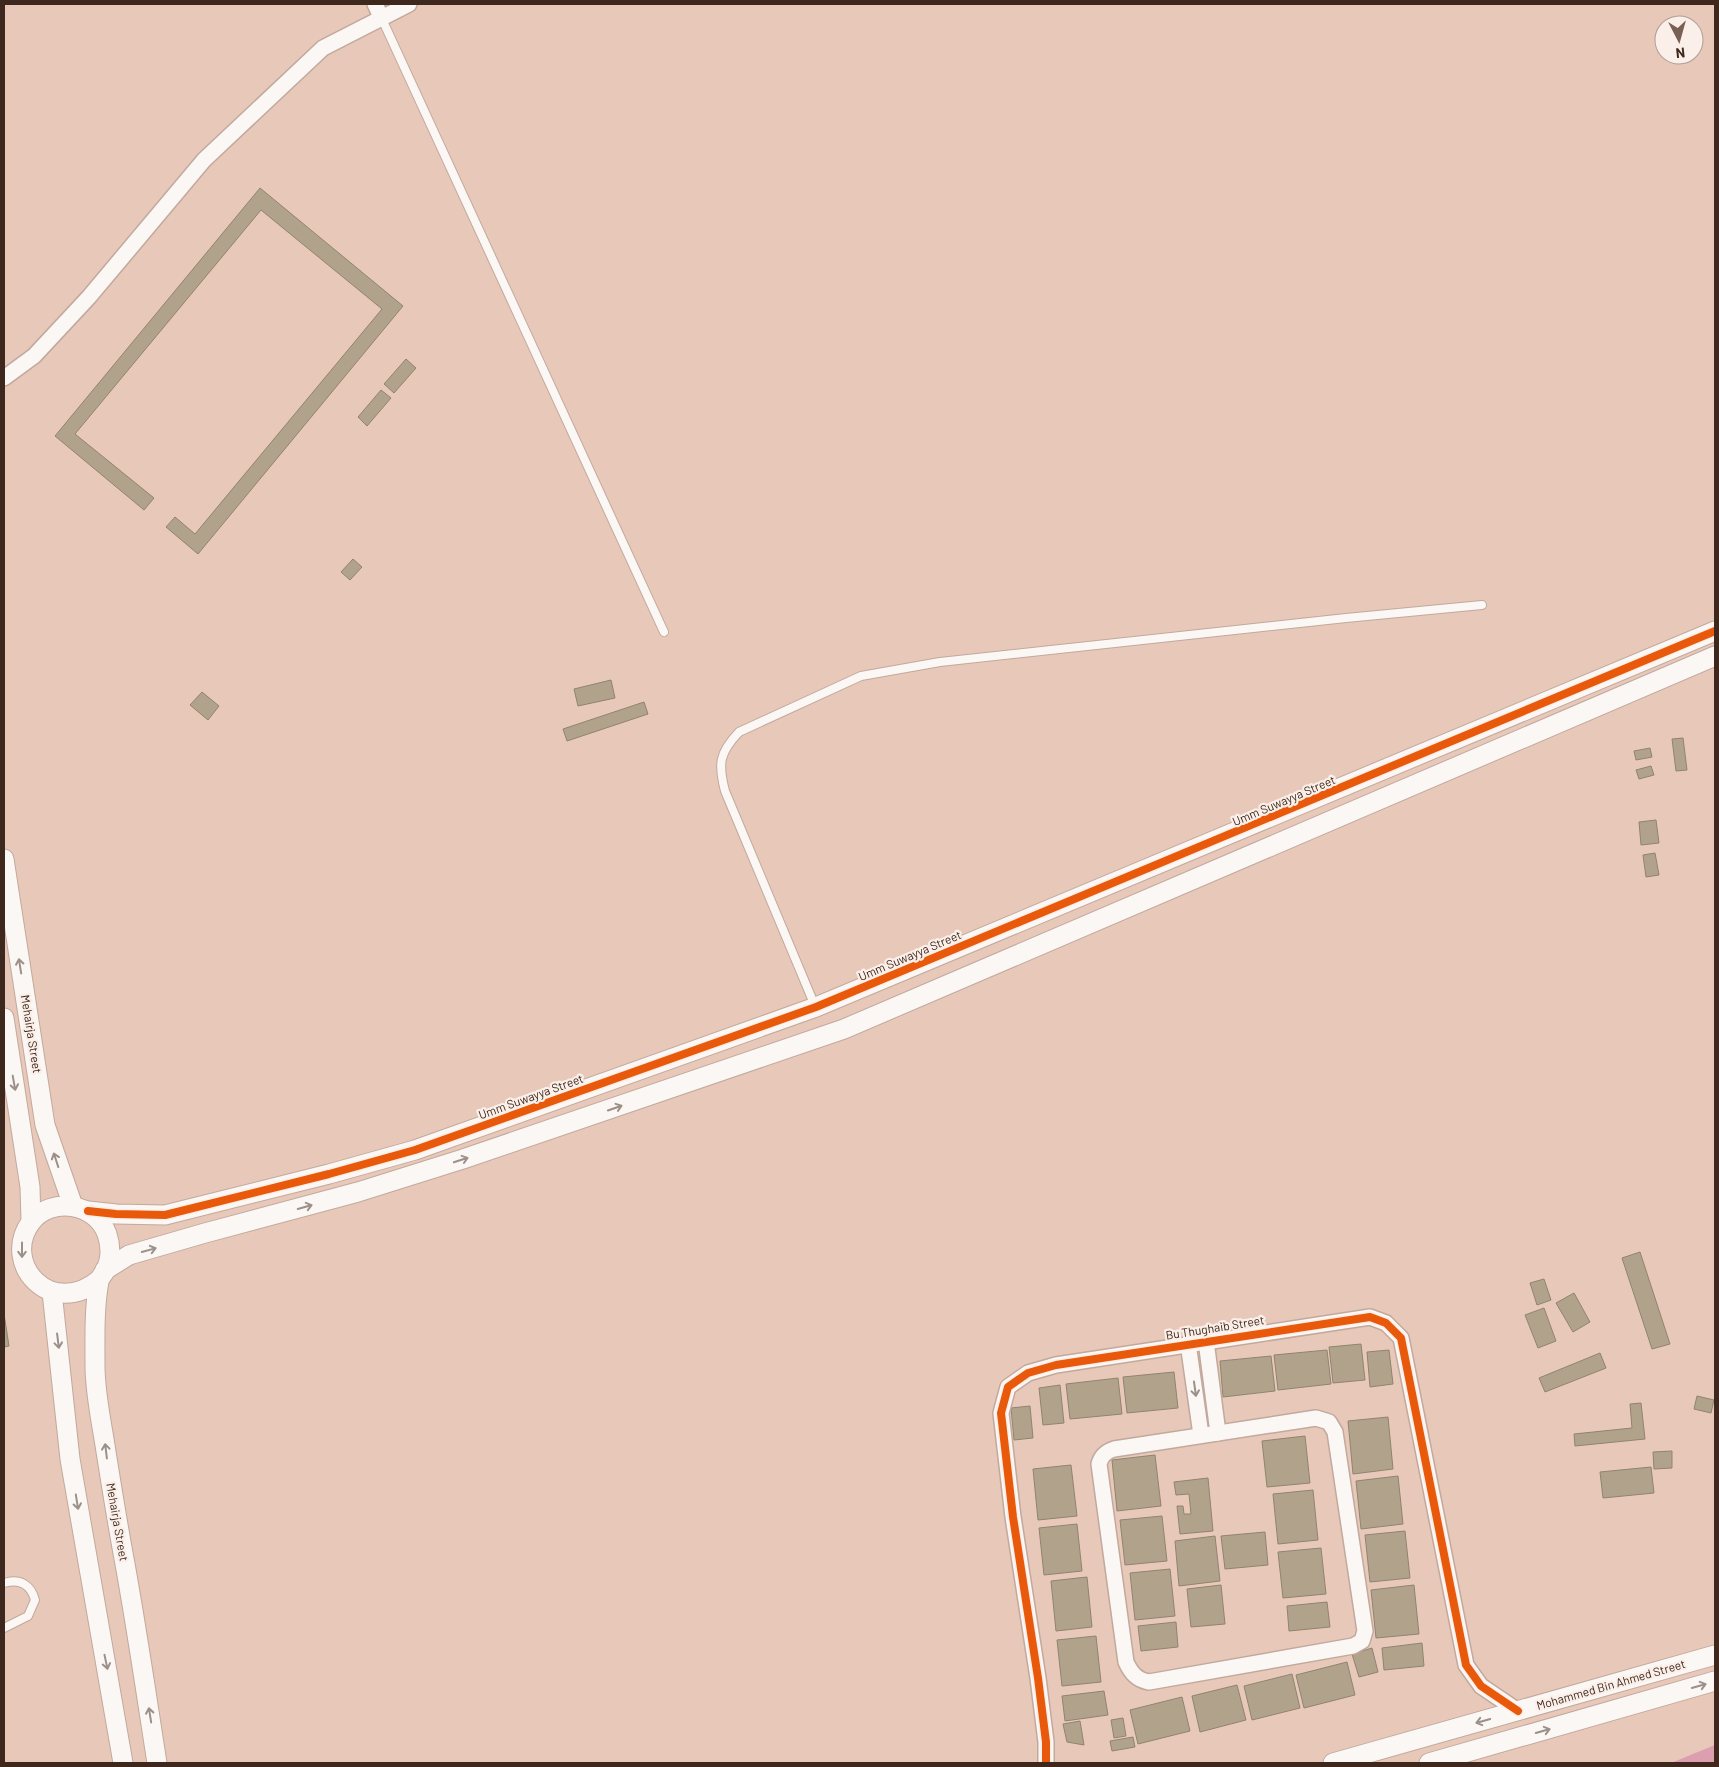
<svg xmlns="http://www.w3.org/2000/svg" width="1719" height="1767" viewBox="0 0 1719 1767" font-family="Barlow,sans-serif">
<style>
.forest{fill:#db9fb0}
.building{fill:#b1a38b;stroke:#918371}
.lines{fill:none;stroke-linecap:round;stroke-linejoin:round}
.service-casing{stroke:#c2a99d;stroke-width:10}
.minor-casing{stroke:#c2a99d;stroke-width:18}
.tertiary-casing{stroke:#c2a99d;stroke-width:21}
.service{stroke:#fbf7f4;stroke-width:8}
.minor{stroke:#fbf7f4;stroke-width:15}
.tertiary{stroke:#fbf7f4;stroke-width:19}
.cycleway-casing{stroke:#fbefe9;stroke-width:11}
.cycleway{stroke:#e8590c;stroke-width:8}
.oneway{stroke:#9c9088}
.labels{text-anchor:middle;stroke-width:4.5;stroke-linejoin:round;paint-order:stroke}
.street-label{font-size:12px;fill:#3e281d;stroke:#fbefe9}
</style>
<rect width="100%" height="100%" fill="#e7c8b9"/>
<polygon class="forest" points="1715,1745 1715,1763 1671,1763"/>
<g class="building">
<polygon points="260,188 403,306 198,554 166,527 175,517 195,534 382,309 261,210 75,434 154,498 144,510 55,436"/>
<polygon points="406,359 416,368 394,393 384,384"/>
<polygon points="381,390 391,398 367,426 358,417"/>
<polygon points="353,559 362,567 350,580 341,572"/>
<polygon points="611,680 615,698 578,706 574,689"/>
<polygon points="202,692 219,706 208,720 190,705"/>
<polygon points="644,702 648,714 567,741 563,729"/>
<polygon points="1683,738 1687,770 1676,771 1672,739"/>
<polygon points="1650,748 1652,757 1636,760 1634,751"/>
<polygon points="1651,766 1654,775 1639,779 1636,770"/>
<polygon points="1656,820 1659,843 1641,845 1639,822"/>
<polygon points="1655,853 1659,875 1646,877 1643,855"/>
<polygon points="1640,1252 1670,1344 1652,1349 1622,1258"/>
<polygon points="1544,1279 1551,1300 1537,1305 1530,1283"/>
<polygon points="1574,1293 1590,1322 1573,1332 1556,1303"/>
<polygon points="1544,1308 1556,1341 1538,1348 1525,1315"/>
<polygon points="4,1314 9,1346 4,1347"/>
<polygon points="1361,1344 1365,1380 1333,1383 1329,1347"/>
<polygon points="1327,1350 1331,1384 1278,1390 1274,1355"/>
<polygon points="1389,1350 1393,1384 1370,1387 1367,1352"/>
<polygon points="1600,1353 1606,1368 1545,1392 1539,1378"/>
<polygon points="1271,1356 1275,1391 1223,1397 1220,1361"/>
<polygon points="1174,1372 1178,1408 1127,1413 1123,1377"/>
<polygon points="1118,1378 1122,1414 1070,1419 1066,1384"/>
<polygon points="1060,1385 1064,1423 1043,1425 1039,1388"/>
<polygon points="1697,1396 1714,1400 1711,1413 1694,1409"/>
<polygon points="1641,1403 1645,1439 1575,1446 1574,1434 1632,1428 1630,1404"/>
<polygon points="1030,1406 1033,1438 1014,1440 1011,1408"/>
<polygon points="1388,1417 1393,1469 1353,1474 1348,1421"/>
<polygon points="1305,1436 1310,1483 1267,1487 1262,1441"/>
<polygon points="1672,1451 1672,1468 1654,1469 1653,1452"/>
<polygon points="1155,1455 1161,1506 1117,1511 1112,1460"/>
<polygon points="1071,1465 1077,1516 1038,1520 1033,1469"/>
<polygon points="1651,1467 1654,1493 1603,1498 1600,1472"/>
<polygon points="1398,1476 1403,1524 1361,1529 1356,1481"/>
<polygon points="1208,1478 1213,1531 1180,1534 1177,1506 1183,1506 1184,1514 1191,1514 1189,1494 1176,1495 1174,1482"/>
<polygon points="1313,1490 1318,1540 1278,1544 1273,1494"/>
<polygon points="1162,1516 1167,1561 1125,1565 1120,1520"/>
<polygon points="1077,1524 1082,1571 1044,1575 1039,1528"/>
<polygon points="1405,1531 1410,1578 1370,1582 1365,1535"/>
<polygon points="1265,1532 1268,1565 1225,1569 1221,1536"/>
<polygon points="1215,1536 1220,1581 1179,1586 1175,1541"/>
<polygon points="1321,1548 1326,1594 1283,1598 1278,1552"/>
<polygon points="1170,1569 1175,1616 1135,1620 1130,1573"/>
<polygon points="1087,1577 1092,1627 1056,1631 1051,1581"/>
<polygon points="1221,1585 1225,1624 1191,1627 1187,1589"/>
<polygon points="1414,1585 1419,1634 1376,1638 1371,1590"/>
<polygon points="1327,1602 1330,1627 1289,1631 1287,1606"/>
<polygon points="1176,1622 1178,1647 1141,1651 1138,1626"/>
<polygon points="1096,1636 1101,1682 1062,1686 1057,1640"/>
<polygon points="1422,1643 1424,1666 1384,1670 1382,1648"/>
<polygon points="1372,1648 1378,1672 1359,1677 1352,1654"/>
<polygon points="1347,1662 1355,1695 1304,1708 1296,1675"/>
<polygon points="1292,1674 1300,1708 1252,1720 1244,1686"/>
<polygon points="1237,1685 1246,1720 1200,1732 1192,1696"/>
<polygon points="1104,1691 1108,1715 1065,1721 1062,1696"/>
<polygon points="1182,1697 1190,1731 1138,1744 1130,1710"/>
<polygon points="1123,1718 1126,1736 1114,1738 1111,1720"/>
<polygon points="1080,1721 1084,1745 1067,1742 1063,1724"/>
<polygon points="1133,1737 1135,1747 1112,1751 1110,1741"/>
</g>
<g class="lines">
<g class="service-casing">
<g id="service">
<polyline points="382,19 664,632"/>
<path d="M815 1006 725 791C718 764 719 753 739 732L861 676 940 662 1346 618 1482 605"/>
<path d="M4 1583C20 1578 31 1585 35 1600L28 1616 4 1628"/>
</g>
</g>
<g class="minor-casing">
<g id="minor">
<polyline points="375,4 382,19"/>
<polyline points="4,378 34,356 89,297 204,160 323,48 409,4"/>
<polyline points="1206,1341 1218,1433"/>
<polyline points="1188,1343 1201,1435"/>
<path d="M1316 1418 1329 1422 1335 1432 1365 1631 1362 1641 1353 1646 1149 1682C1137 1680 1131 1673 1126 1662L1099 1464C1101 1456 1105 1452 1114 1449Z"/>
<polyline points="1046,1763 1046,1742 1038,1678 1013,1517 1001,1413 1008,1387 1028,1373 1056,1365 1370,1317 1386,1323 1401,1338 1466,1665 1481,1686 1518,1711"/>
</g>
</g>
<g class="tertiary-casing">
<g id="tertiary">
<polyline points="4,859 45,1125 73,1206"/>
<polyline points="4,1018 30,1187 31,1221"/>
<polyline points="88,1211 116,1214 165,1215 329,1174 415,1150 816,1007 1715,631"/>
<polyline points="105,1270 129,1255 205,1233 358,1192 463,1159 844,1029 1715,656"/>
<path d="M100 1279C52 1320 0 1264 31 1222 51 1196 96 1203 107 1234 111 1246 111 1260 105 1271 103 1275 100 1277 99 1281 94 1309 95 1338 95 1366 95 1390 100 1415 104 1439 110 1477 116 1515 123 1553 136 1623 146 1693 157 1763"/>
<polyline points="52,1292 70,1459 123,1763"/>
<polyline points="1333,1763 1715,1655"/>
<polyline points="1429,1763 1715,1681"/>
</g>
</g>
<use href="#service" class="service"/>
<use href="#minor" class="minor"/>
<use href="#tertiary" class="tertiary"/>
<g class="cycleway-casing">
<g id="cycleway">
<polyline points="88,1211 116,1214 165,1215 329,1174 415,1150 816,1007 1715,631"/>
<polyline points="1046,1763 1046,1742 1038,1678 1013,1517 1001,1413 1008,1387 1028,1373 1056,1365 1370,1317 1386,1323 1401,1338 1466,1665 1481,1686 1518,1711"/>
</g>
</g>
<use href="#cycleway" class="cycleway"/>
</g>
<defs><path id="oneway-shaft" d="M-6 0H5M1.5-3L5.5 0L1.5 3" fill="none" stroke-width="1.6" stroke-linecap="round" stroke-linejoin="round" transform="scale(1.25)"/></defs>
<g class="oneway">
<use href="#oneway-shaft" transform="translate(20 966) rotate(-99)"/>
<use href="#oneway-shaft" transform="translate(14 1083) rotate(80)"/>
<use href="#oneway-shaft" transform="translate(615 1108) rotate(-19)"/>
<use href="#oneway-shaft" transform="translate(56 1160) rotate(-108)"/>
<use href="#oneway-shaft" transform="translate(461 1160) rotate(-18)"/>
<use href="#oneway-shaft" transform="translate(305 1207) rotate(-16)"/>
<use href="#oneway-shaft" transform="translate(22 1250) rotate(90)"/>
<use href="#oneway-shaft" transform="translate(149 1250) rotate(-15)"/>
<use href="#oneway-shaft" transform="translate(58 1341) rotate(83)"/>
<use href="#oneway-shaft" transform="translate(1195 1389) rotate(82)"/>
<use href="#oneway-shaft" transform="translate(106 1451) rotate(-97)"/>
<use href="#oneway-shaft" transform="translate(77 1502) rotate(81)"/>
<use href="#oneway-shaft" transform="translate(106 1662) rotate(78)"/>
<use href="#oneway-shaft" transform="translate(1699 1686) rotate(-16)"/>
<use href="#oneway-shaft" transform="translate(150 1715) rotate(-99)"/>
<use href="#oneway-shaft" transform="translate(1483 1721) rotate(164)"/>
<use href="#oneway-shaft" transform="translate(1543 1731) rotate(-16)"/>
</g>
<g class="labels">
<g class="street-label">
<text transform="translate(1284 801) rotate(-23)" y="4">Umm Suwayya Street</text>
<text transform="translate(910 956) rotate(-23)" y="4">Umm Suwayya Street</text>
<text transform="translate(31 1034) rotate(81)" y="4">Mehairja Street</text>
<text transform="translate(531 1097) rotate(-20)" y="4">Umm Suwayya Street</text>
<text transform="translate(1215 1328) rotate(-9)" y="4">Bu Thughaib Street</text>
<text transform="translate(117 1522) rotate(80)" y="4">Mehairja Street</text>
<text transform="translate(1611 1685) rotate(-16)" y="4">Mohammed Bin Ahmed Street</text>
</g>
</g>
<rect width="1719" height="1767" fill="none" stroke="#3e281d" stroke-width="10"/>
<g transform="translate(1679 40) rotate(174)"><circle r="24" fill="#fbefe9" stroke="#af9f97"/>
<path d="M0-4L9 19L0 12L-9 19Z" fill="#796054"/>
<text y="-8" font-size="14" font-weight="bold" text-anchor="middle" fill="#3e281d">N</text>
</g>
</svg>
